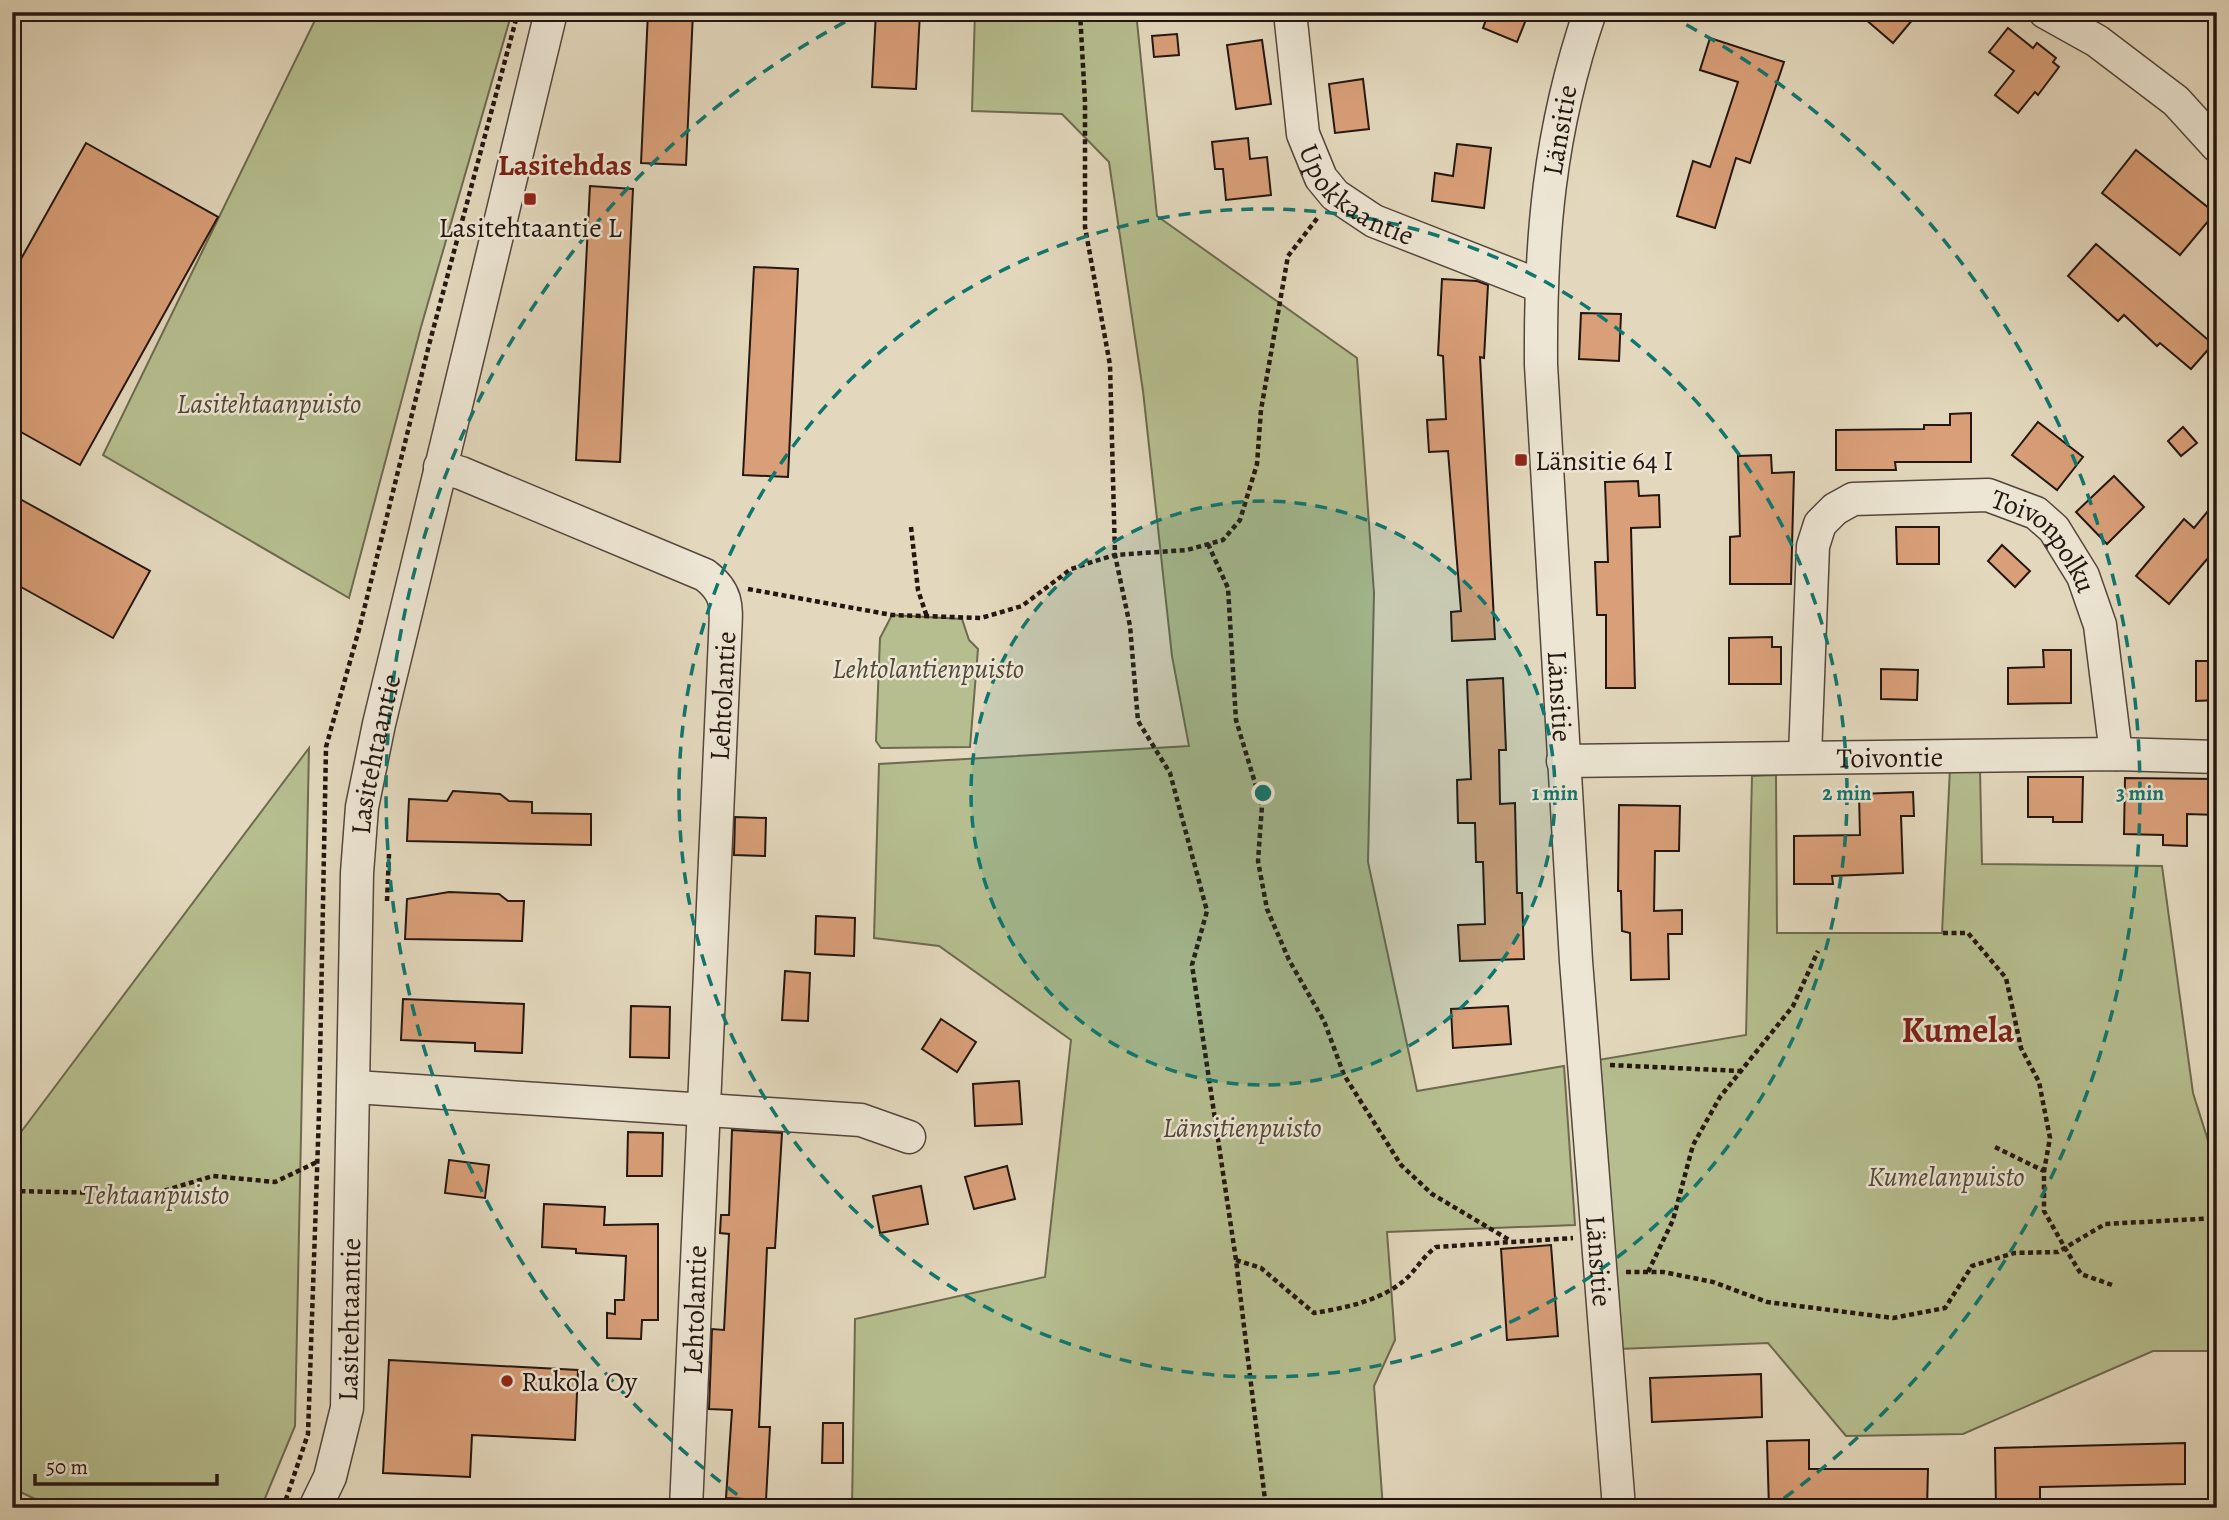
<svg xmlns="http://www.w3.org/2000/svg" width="2229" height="1520" viewBox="0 0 2229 1520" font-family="Alegreya,serif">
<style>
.green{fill:#b6be8f;stroke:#6d6a50;stroke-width:2}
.building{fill:#d99f78;stroke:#241611;stroke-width:2}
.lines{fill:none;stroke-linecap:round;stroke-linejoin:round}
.minor-casing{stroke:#54463c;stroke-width:35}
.path{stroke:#241611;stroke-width:4.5;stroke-dasharray:5 3.5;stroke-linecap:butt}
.minor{stroke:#ede6d4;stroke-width:32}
.ring{fill:none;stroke:#0f766e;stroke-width:3.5;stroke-dasharray:12 9}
.poi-dot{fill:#8f2418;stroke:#ede6d4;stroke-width:2.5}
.labels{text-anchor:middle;stroke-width:5;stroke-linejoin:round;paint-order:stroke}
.street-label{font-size:28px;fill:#241611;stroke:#ede6d4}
.poi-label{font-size:28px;fill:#241611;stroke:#ede6d4;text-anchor:start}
.park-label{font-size:28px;font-style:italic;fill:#504837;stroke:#ede6d4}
.neighbourhood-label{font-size:30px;font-weight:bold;fill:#7a1f14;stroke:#ede6d4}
.district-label{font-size:35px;font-weight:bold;fill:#7a1f14;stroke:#ede6d4}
.centre{fill:#0f766e;stroke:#ede6d4;stroke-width:3.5}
.ring-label{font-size:21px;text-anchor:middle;font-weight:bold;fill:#0f766e;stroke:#ede6d4;stroke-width:5;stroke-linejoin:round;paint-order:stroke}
</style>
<rect width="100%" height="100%" fill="#e3d8bd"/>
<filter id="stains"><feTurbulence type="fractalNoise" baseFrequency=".00286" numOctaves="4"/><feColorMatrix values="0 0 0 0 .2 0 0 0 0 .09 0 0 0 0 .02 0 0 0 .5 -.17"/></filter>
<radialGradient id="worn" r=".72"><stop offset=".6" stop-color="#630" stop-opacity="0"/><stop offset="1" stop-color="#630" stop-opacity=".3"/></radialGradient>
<g class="green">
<polygon points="319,12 512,12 421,327 349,598 103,455"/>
<polygon points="975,12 1136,12 1157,216 1357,358 1374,593 1368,862 1417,1091 1564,1066 1575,1225 1387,1232 1395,1340 1374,1386 1383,1508 852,1508 855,1319 1045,1277 1071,1040 939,946 874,938 879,764 1189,746 1172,656 1143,391 1109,162 1062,114 972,111"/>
<polygon points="892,615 962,619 969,640 978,649 970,747 881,748 876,741 880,638"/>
<polygon points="309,748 295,1426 261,1508 54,1508 12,1488 12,1144"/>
<polygon points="1950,768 1980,770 1982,864 2162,866 2193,1093 2217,1169 2217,1351 2153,1351 1963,1434 1846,1436 1768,1343 1619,1349 1598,1060 1746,1035 1752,776 1776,775 1777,933 1942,933"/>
</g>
<g class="building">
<polygon points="648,12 693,12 686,165 641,163"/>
<polygon points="876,12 920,12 916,89 872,87"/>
<polygon points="1489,12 1529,12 1517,42 1483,28"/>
<polygon points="1857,12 1919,12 1893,43"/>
<polygon points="2008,28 2033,48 2037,43 2056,58 2053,62 2059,67 2038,95 2035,92 2018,113 1995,95 2014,71 1989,52"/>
<polygon points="1177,34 1179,55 1154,57 1152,36"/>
<polygon points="1710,38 1784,62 1750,163 1736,158 1715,228 1677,216 1693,161 1710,167 1738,82 1700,70"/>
<polygon points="1262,40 1271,104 1236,109 1227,45"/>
<polygon points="1363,79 1369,129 1335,133 1329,84"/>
<polygon points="1248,138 1250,159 1267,157 1271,195 1226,200 1223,169 1215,169 1212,142"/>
<polygon points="86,143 218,217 80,465 12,427 12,275"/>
<polygon points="1457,144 1491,148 1484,208 1432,201 1435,173 1453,176"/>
<polygon points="2136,150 2215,213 2180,255 2102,193"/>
<polygon points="590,186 633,189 620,462 576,460"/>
<polygon points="2096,244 2213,344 2191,369 2160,343 2157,346 2124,315 2118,321 2068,276"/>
<polygon points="754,267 798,269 788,477 743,475"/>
<polygon points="1442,279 1477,281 1488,285 1484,358 1480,357 1495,639 1452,641 1451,612 1461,611 1448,451 1429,452 1427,420 1446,419 1443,356 1438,355"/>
<polygon points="1581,313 1621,314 1619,361 1579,359"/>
<polygon points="1971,413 1971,462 1895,462 1896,470 1836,470 1836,430 1924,429 1924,425 1950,425 1950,414"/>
<polygon points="2038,422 2083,457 2057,490 2012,455"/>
<polygon points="2183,427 2197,443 2181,456 2168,441"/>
<polygon points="1771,455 1772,473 1794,472 1791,584 1730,584 1730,537 1740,536 1738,456"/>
<polygon points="2114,476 2144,507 2107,544 2076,512"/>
<polygon points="1638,481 1639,496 1659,495 1660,527 1631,528 1635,688 1606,688 1606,615 1597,615 1595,562 1608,562 1605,482"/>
<polygon points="20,499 150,571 113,638 12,582 12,514"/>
<polygon points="2217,500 2217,566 2208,558 2169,604 2136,576 2184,519 2194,528"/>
<polygon points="1896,527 1939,527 1939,564 1897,564"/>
<polygon points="2002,545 2030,571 2015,587 1988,561"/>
<polygon points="1772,637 1772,647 1781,647 1781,684 1729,684 1729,638"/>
<polygon points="2043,650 2071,650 2071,703 2008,704 2008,668 2044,667"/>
<polygon points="2196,661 2217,661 2217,700 2196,701"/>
<polygon points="1881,669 1918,670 1917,700 1881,699"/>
<polygon points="1503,678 1506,750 1499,750 1500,804 1515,803 1517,893 1522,893 1524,959 1460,961 1458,925 1485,924 1483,862 1476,862 1475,823 1458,823 1457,780 1471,779 1467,680"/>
<polygon points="2028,777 2083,777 2082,822 2053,822 2053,817 2028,817"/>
<polygon points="2125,778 2217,779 2217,815 2187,814 2187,846 2163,845 2163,835 2124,834"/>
<polygon points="453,791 500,794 509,801 532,802 532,813 591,814 591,845 407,841 409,799 447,801"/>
<polygon points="1913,792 1914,816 1901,816 1903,873 1832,876 1833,884 1794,884 1794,836 1860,835 1859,794"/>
<polygon points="1619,805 1680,806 1679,851 1655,851 1654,911 1682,910 1682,934 1668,934 1669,979 1631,980 1630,933 1622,931 1621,891 1618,891"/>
<polygon points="735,817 766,818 765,856 734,855"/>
<polygon points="449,892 499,894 508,901 524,901 522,941 405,939 407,899"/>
<polygon points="816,916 855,918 854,956 815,954"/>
<polygon points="785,971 810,973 808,1021 782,1020"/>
<polygon points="403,999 524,1004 522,1053 475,1051 475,1043 401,1040"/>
<polygon points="631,1006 670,1007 669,1058 630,1057"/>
<polygon points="1508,1006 1511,1044 1453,1048 1451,1009"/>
<polygon points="941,1019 976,1042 957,1072 922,1049"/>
<polygon points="1019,1081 1022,1124 975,1126 973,1084"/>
<polygon points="732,1130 782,1133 775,1248 767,1248 759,1427 770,1427 766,1500 726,1498 732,1410 709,1409 712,1329 724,1330 729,1234 720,1233 721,1215 729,1215"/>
<polygon points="628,1132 663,1133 662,1176 627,1176"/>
<polygon points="449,1160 489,1165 485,1198 445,1193"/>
<polygon points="1007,1166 1015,1199 974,1209 965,1177"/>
<polygon points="921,1186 928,1224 880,1233 873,1196"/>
<polygon points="544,1204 605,1207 604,1225 658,1224 658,1320 642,1320 641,1339 607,1338 607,1313 615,1314 615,1300 624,1300 626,1256 576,1253 576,1249 542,1247"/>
<polygon points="1551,1245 1558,1336 1507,1340 1501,1249"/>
<polygon points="389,1360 578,1370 575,1440 472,1435 470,1477 383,1473"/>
<polygon points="1761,1374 1762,1417 1652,1422 1650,1378"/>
<polygon points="823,1423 843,1423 843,1463 822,1463"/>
<polygon points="1809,1440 1809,1469 1928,1469 1927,1508 1769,1508 1767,1441"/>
<polygon points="2185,1443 2185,1484 2040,1487 2040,1508 1996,1508 1995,1448"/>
</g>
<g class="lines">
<g class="minor-casing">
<g id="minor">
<path id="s1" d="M1290 12 1303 134 1321 178 1335 195 1374 221 1540 286"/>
<path id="s2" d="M1590 12C1549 131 1540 240 1541 365L1576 961 1619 1508"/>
<polyline points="2045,12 2097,41 2176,101 2217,146"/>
<path d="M440 467 461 473 705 575C730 594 726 609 725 637L686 1508"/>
<path id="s3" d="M1805 756 1813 546 1820 524 1835 509 1853 499 1988 495 2036 513 2054 529 2083 576 2100 625 2116 754"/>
<path id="s4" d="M1563 761 2116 754 2217 757"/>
<polyline points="355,1087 861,1120 909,1137"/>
<path id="s5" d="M315 1508 330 1477 347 1408 357 873 362 807 379 724 551 12"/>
</g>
</g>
<g class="path">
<polyline points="1080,12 1085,102 1085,227 1110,365 1115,555 1130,626 1138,721 1170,773 1207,911 1192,965 1236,1260 1266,1508"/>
<polyline points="911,527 918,590 927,617"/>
<polyline points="1208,544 1228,588 1236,720 1262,806 1258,861 1267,909 1289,960 1324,1021 1344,1075 1401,1165 1432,1194 1511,1241"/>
<polyline points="748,589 892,615 981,618 1022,606 1071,569 1095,561 1115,555 1187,550 1223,540 1240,520 1257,464 1261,410 1288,256 1319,216"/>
<polyline points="387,901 389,854"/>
<polyline points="1943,933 1968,933 2006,978 2021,1048 2039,1082 2050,1138 2044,1171"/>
<polyline points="1610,1065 1740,1071"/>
<polyline points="1995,1147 2044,1171 2044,1211 2065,1248 2081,1274 2115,1286"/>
<polyline points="12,1191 153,1194 213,1176 275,1182 317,1162"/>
<path d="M1236 1260 1261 1268 1314 1313C1345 1308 1386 1300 1410 1275 1419 1265 1424 1256 1436 1247L1573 1238"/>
<polyline points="1626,1272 1663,1272 1713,1282 1767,1302 1893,1318 1945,1308 1972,1266 2014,1253 2058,1252 2105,1224 2217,1218"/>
<polyline points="1648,1272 1673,1220 1693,1145 1720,1097 1793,1006 1818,951"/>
<polyline points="283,1508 308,1434 319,1113 326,747 360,626 429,345 518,12"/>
</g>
<use href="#minor" class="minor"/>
</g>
<circle cx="1263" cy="793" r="292" fill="#0f766e" fill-opacity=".12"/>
<g class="ring">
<circle cx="1263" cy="793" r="292"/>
<circle cx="1263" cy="793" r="584"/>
<path d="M754 1507A877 877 0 0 1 858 15M1668 15A877 877 0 0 1 1772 1507"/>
</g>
<g class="poi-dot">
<rect x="523" y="192" width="14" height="14" rx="3.5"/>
<rect x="1514" y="453" width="14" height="14" rx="3.5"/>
<circle cx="507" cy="1381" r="7"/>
</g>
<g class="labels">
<g class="street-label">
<text transform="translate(1559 130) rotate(-80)" y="10">Länsitie</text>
<text dy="10" stroke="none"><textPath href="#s1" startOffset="208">Upokkaantie</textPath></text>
<text dy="10" stroke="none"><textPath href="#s3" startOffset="486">Toivonpolku</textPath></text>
<text dy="10" stroke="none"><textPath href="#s2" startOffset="690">Länsitie</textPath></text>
<text transform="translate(722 696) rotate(-87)" y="10">Lehtolantie</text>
<text dy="10" stroke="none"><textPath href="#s5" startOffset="761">Lasitehtaantie</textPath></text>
<text dy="10" stroke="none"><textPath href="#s4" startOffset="327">Toivontie</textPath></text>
<text dy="10" stroke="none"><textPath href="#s2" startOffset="1256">Länsitie</textPath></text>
<text transform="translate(694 1310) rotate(-88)" y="10">Lehtolantie</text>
<text dy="10" stroke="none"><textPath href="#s5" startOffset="194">Lasitehtaantie</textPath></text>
</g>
<g class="poi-label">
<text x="530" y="237" text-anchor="middle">Lasitehtaantie L</text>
<text x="1535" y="470">Länsitie 64 I</text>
<text x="521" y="1391">Rukola Oy</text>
</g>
<g class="park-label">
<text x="269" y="413">Lasitehtaanpuisto</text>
<text x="928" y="678">Lehtolantienpuisto</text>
<text x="1242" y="1137">Länsitienpuisto</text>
<text x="1946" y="1186">Kumelanpuisto</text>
<text x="156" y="1204">Tehtaanpuisto</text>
</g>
<g class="neighbourhood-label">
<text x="565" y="175">Lasitehdas</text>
</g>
<g class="district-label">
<text x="1958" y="1042">Kumela</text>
</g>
</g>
<circle cx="1263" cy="793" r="10" class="centre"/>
<g class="ring-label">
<text x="1555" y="800">1 min</text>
<text x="1847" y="800">2 min</text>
<text x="2140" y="800">3 min</text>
</g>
<rect width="2229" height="1520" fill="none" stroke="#e3d8bd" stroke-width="42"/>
<rect x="14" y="14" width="2201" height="1492" fill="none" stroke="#241611" stroke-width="3.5"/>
<rect x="21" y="21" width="2187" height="1478" fill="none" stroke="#241611" stroke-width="2"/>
<path d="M35 1474v10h182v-10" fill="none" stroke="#241611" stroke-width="3.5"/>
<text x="46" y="1474" font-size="21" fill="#241611" stroke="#ede6d4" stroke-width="5" paint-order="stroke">50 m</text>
<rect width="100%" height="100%" filter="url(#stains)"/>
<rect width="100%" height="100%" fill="url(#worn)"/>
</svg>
